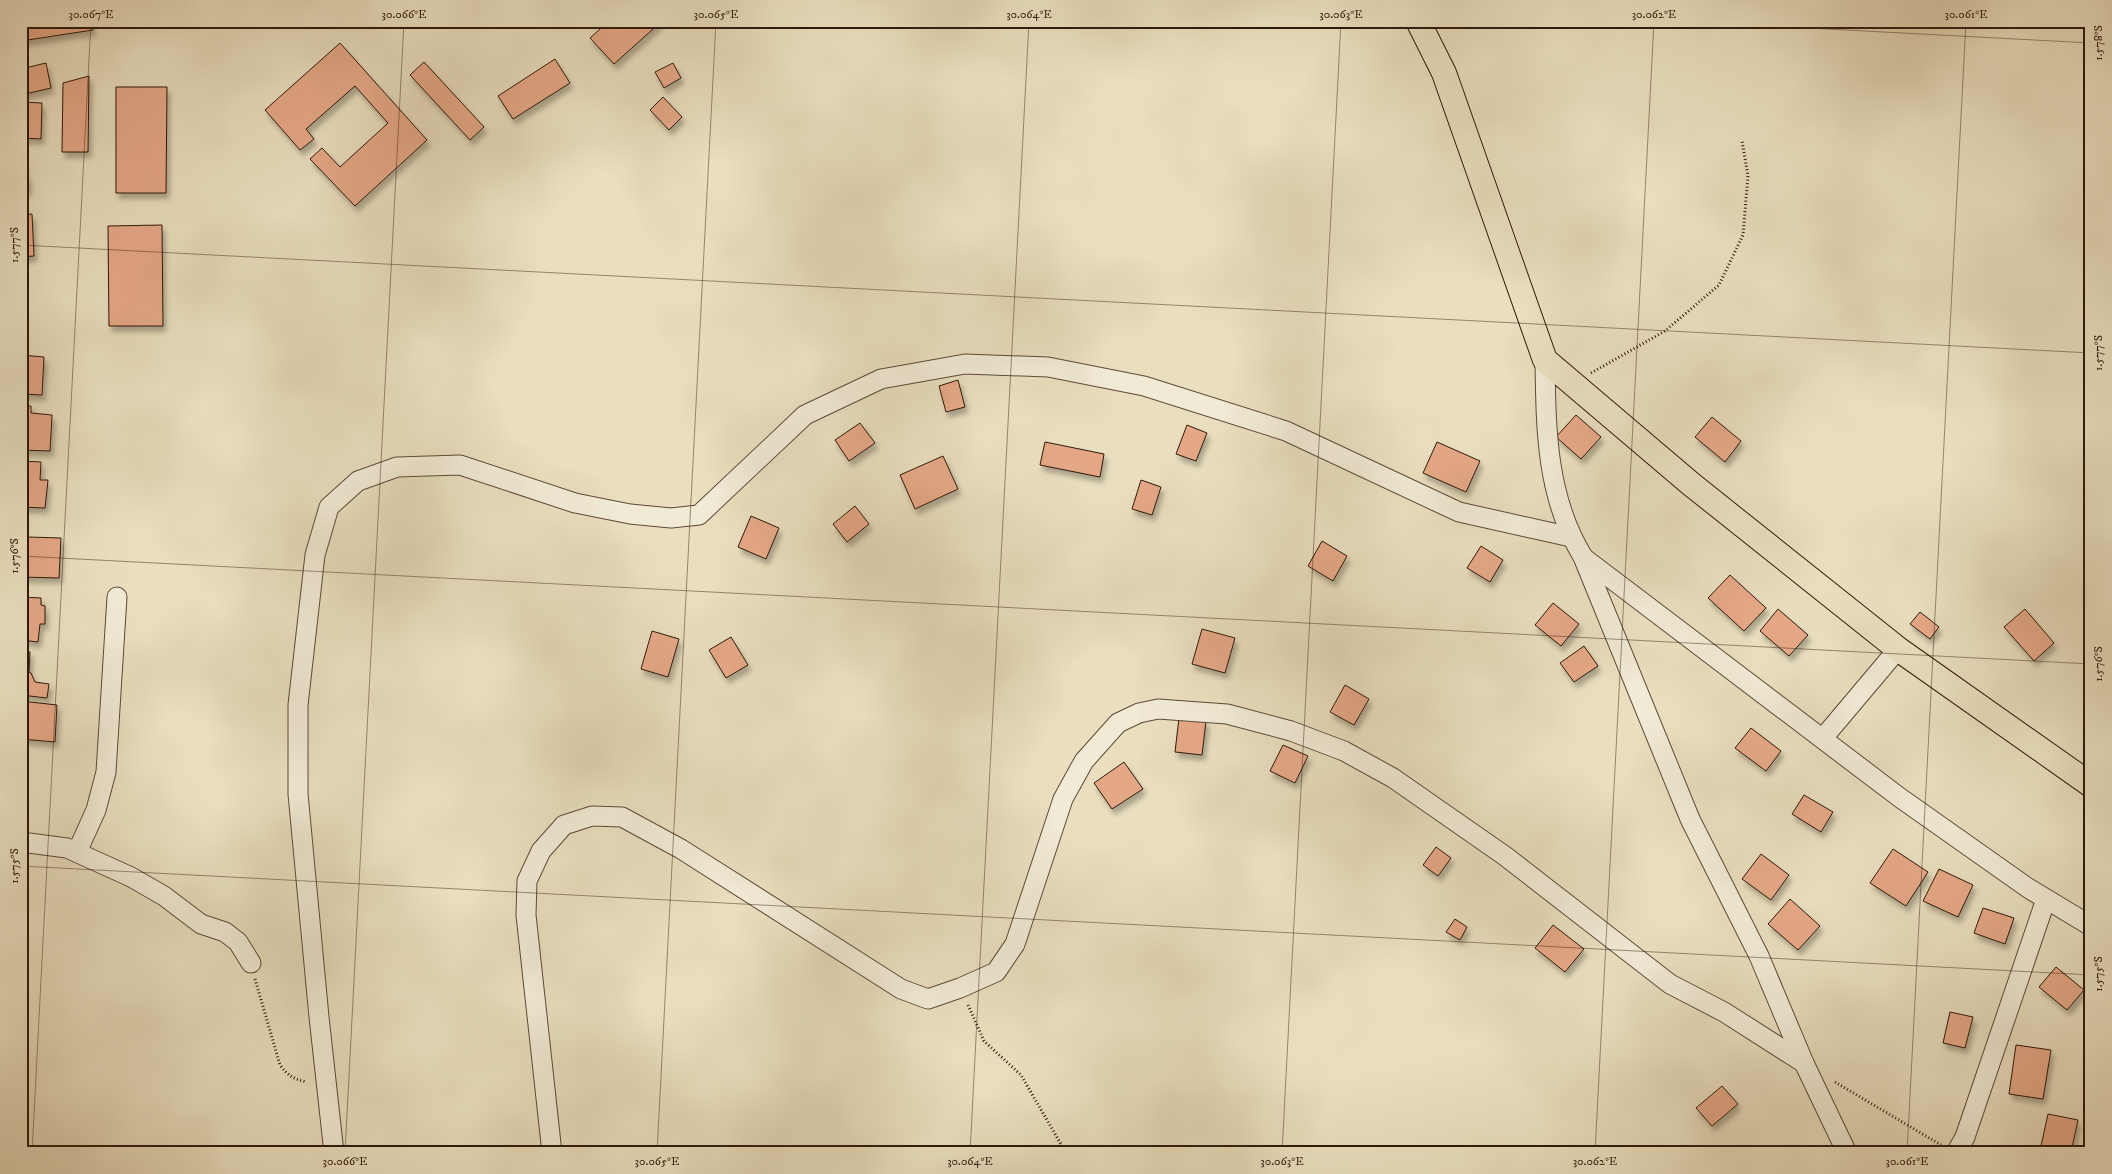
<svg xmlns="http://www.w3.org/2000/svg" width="2112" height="1174" viewBox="0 0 2112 1174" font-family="'IM FELL DW Pica',serif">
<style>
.building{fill:#e5a887;stroke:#2e190b;filter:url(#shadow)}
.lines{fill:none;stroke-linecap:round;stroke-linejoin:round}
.minor-casing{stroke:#5d4a38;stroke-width:21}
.major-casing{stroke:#2e190b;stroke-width:26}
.path{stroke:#2e190b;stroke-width:3;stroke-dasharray:1 2.5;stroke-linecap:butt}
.minor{stroke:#f1ead5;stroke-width:19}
.major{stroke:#e9debe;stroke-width:24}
.ticks{fill:none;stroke:#2e190b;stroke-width:1;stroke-opacity:0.45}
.neatline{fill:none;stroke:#2e190b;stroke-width:2}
.ticks-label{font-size:12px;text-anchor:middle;fill:#2e190b}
</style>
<defs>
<filter id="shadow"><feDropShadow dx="3" dy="5.5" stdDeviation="2.5" flood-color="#0004"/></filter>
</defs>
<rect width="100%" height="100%" fill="#e9debe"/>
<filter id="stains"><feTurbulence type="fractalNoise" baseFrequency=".004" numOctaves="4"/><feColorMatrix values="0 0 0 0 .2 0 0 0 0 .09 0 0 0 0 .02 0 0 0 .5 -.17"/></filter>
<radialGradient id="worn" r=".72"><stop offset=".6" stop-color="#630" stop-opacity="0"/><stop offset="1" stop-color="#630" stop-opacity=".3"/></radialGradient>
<g class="building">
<polygon points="21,21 91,21 93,30 21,41"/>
<polygon points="609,21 662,21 614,64 590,38"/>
<polygon points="340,43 427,140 355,206 310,159 322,148 340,167 388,123 355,86 306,129 314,139 300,150 265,110"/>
<polygon points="555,59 570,83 513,119 498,96"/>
<polygon points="424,62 484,127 470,140 410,75"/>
<polygon points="46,63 51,88 21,95 21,69"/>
<polygon points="673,63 681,78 664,88 655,72"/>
<polygon points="89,76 88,152 62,152 63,83"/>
<polygon points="116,87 167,87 166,193 116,193"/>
<polygon points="663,97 682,117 669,130 650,110"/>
<polygon points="21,102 42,103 41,139 21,138"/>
<polygon points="21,163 24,163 24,176 28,176 28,190 21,190"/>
<polygon points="32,214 34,256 21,257 21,215"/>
<polygon points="162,225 163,326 109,326 108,226"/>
<polygon points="21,355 44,357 42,395 21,394"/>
<polygon points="958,380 965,407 946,412 939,386"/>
<polygon points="21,406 31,406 31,413 52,415 50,451 21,450"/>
<polygon points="1576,415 1601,437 1581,459 1556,437"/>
<polygon points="1712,417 1741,441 1725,462 1695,437"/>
<polygon points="860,423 875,443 849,461 835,440"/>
<polygon points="1187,425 1207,433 1196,461 1176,454"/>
<polygon points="1045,442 1104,454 1100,477 1040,465"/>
<polygon points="1437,442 1480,461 1466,492 1423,473"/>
<polygon points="943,456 958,489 915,509 900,475"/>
<polygon points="21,461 41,462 40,480 48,480 45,508 21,507"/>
<polygon points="1141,480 1161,487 1152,515 1132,509"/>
<polygon points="855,506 869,524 847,542 833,524"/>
<polygon points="751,516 779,528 766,559 738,547"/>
<polygon points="28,537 61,538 59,578 21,577 23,547 28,547"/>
<polygon points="1322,541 1347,556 1333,581 1308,566"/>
<polygon points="1481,546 1503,560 1490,582 1467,568"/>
<polygon points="1730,575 1766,608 1744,631 1708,598"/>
<polygon points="21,597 41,598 41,605 45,606 45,624 40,624 38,642 21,640"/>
<polygon points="1553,603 1579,624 1561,646 1535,625"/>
<polygon points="1778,609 1808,635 1789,656 1760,631"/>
<polygon points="2025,609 2054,643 2034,661 2004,627"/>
<polygon points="1920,612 1939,627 1930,639 1910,624"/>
<polygon points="1202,629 1235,638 1225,673 1192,664"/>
<polygon points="652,631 679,639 668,677 641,669"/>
<polygon points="731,637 748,665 726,678 709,650"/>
<polygon points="1584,646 1598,666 1574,682 1560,663"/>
<polygon points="21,651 30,652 29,672 31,673 35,682 49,684 47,698 21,695"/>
<polygon points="1345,685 1369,699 1354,725 1330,712"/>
<polygon points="21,701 57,705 55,742 21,739"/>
<polygon points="1179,718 1206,721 1202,755 1175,752"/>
<polygon points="1751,728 1781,751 1766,771 1735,748"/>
<polygon points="1283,745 1308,756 1295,783 1270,771"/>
<polygon points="1124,762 1143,789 1112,809 1094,783"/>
<polygon points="1804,795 1833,812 1821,832 1792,814"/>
<polygon points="1436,847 1451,858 1438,876 1423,865"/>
<polygon points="1893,849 1928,872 1906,906 1870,883"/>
<polygon points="1761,854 1789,875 1771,900 1742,879"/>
<polygon points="1939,869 1973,885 1958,917 1923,901"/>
<polygon points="1790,899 1820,926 1798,950 1768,924"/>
<polygon points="1983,908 2014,918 2005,944 1974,933"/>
<polygon points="1455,919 1467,927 1460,940 1446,932"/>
<polygon points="1553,925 1584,949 1565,972 1535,948"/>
<polygon points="2056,967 2084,990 2067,1010 2039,987"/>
<polygon points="1950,1012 1973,1017 1965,1048 1943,1043"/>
<polygon points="2016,1045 2051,1050 2043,1099 2009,1094"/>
<polygon points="1722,1086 1738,1104 1712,1126 1696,1108"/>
<polygon points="2048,1114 2078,1120 2071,1152 2041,1146"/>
</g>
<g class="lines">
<g class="minor-casing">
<g id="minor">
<path d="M1545 360C1546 429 1546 496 1583 557L1690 819 1759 956 1804 1063 1847 1153"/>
<polyline points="1584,558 1899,797 2028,888 2091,926"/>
<polyline points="1823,738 1898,649"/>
<polyline points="21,842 67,848 131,877 164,896 201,924 225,932 238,942 251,963"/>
<polyline points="77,852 96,810 106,772 117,597"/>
<polyline points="334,1153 319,1017 298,794 298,705 315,555 329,507 358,481 397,467 460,465 575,503 630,514 671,518 699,515 805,415 881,379 965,364 1048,367 1144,386 1286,431 1459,512 1571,537"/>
<polyline points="552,1153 526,915 527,881 541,851 564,825 592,816 622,817 681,849 901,989 928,999 960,988 996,972 1015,944 1063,799 1084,761 1118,723 1139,713 1158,709 1227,714 1291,731 1344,751 1393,778 1505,856 1670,984 1724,1012 1804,1063"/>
<polyline points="1956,1153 1965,1137 2046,899"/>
</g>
</g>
<g class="major-casing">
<polyline id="major" points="1418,21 1444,73 1545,360 1691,484 1898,649 2091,785"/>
</g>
<g class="path">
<polyline points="1591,373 1665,331 1719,285 1743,235 1748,176 1742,141"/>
<path d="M255 979 280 1065C288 1076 294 1079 307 1082"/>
<polyline points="968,1005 984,1041 1021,1075 1066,1153"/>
<polyline points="1835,1082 1941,1145"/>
</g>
<use href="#minor" class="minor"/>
<use href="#major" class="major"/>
</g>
<path class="ticks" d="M1676 21 2091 43M21 245 2091 353M21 556 2091 664M21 866 2091 975M32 1153 91 21M345 1153 404 21M657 1153 716 21M970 1153 1029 21M1282 1153 1341 21M1595 1153 1654 21M1907 1153 1966 21"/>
<rect width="2112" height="1174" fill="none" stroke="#e9debe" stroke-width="55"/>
<rect x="28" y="28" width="2056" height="1118" class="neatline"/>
<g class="ticks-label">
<text x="91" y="18">30.067°E</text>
<text x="404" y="18">30.066°E</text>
<text x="716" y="18">30.065°E</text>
<text x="1029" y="18">30.064°E</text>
<text x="1341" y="18">30.063°E</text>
<text x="1654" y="18">30.062°E</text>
<text x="1966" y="18">30.061°E</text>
<text transform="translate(2098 43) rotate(-90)" y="4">1.578°S</text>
<text transform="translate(14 245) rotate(-90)" y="4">1.577°S</text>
<text transform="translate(2098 353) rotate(-90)" y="4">1.577°S</text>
<text transform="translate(14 556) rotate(-90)" y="4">1.576°S</text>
<text transform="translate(2098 664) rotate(-90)" y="4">1.576°S</text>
<text transform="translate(14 866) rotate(-90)" y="4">1.575°S</text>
<text transform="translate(2098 974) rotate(-90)" y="4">1.575°S</text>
<text x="345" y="1165">30.066°E</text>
<text x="657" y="1165">30.065°E</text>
<text x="970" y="1165">30.064°E</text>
<text x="1282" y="1165">30.063°E</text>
<text x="1595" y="1165">30.062°E</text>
<text x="1907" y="1165">30.061°E</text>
</g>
<rect width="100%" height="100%" filter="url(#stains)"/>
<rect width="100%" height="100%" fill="url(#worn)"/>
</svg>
